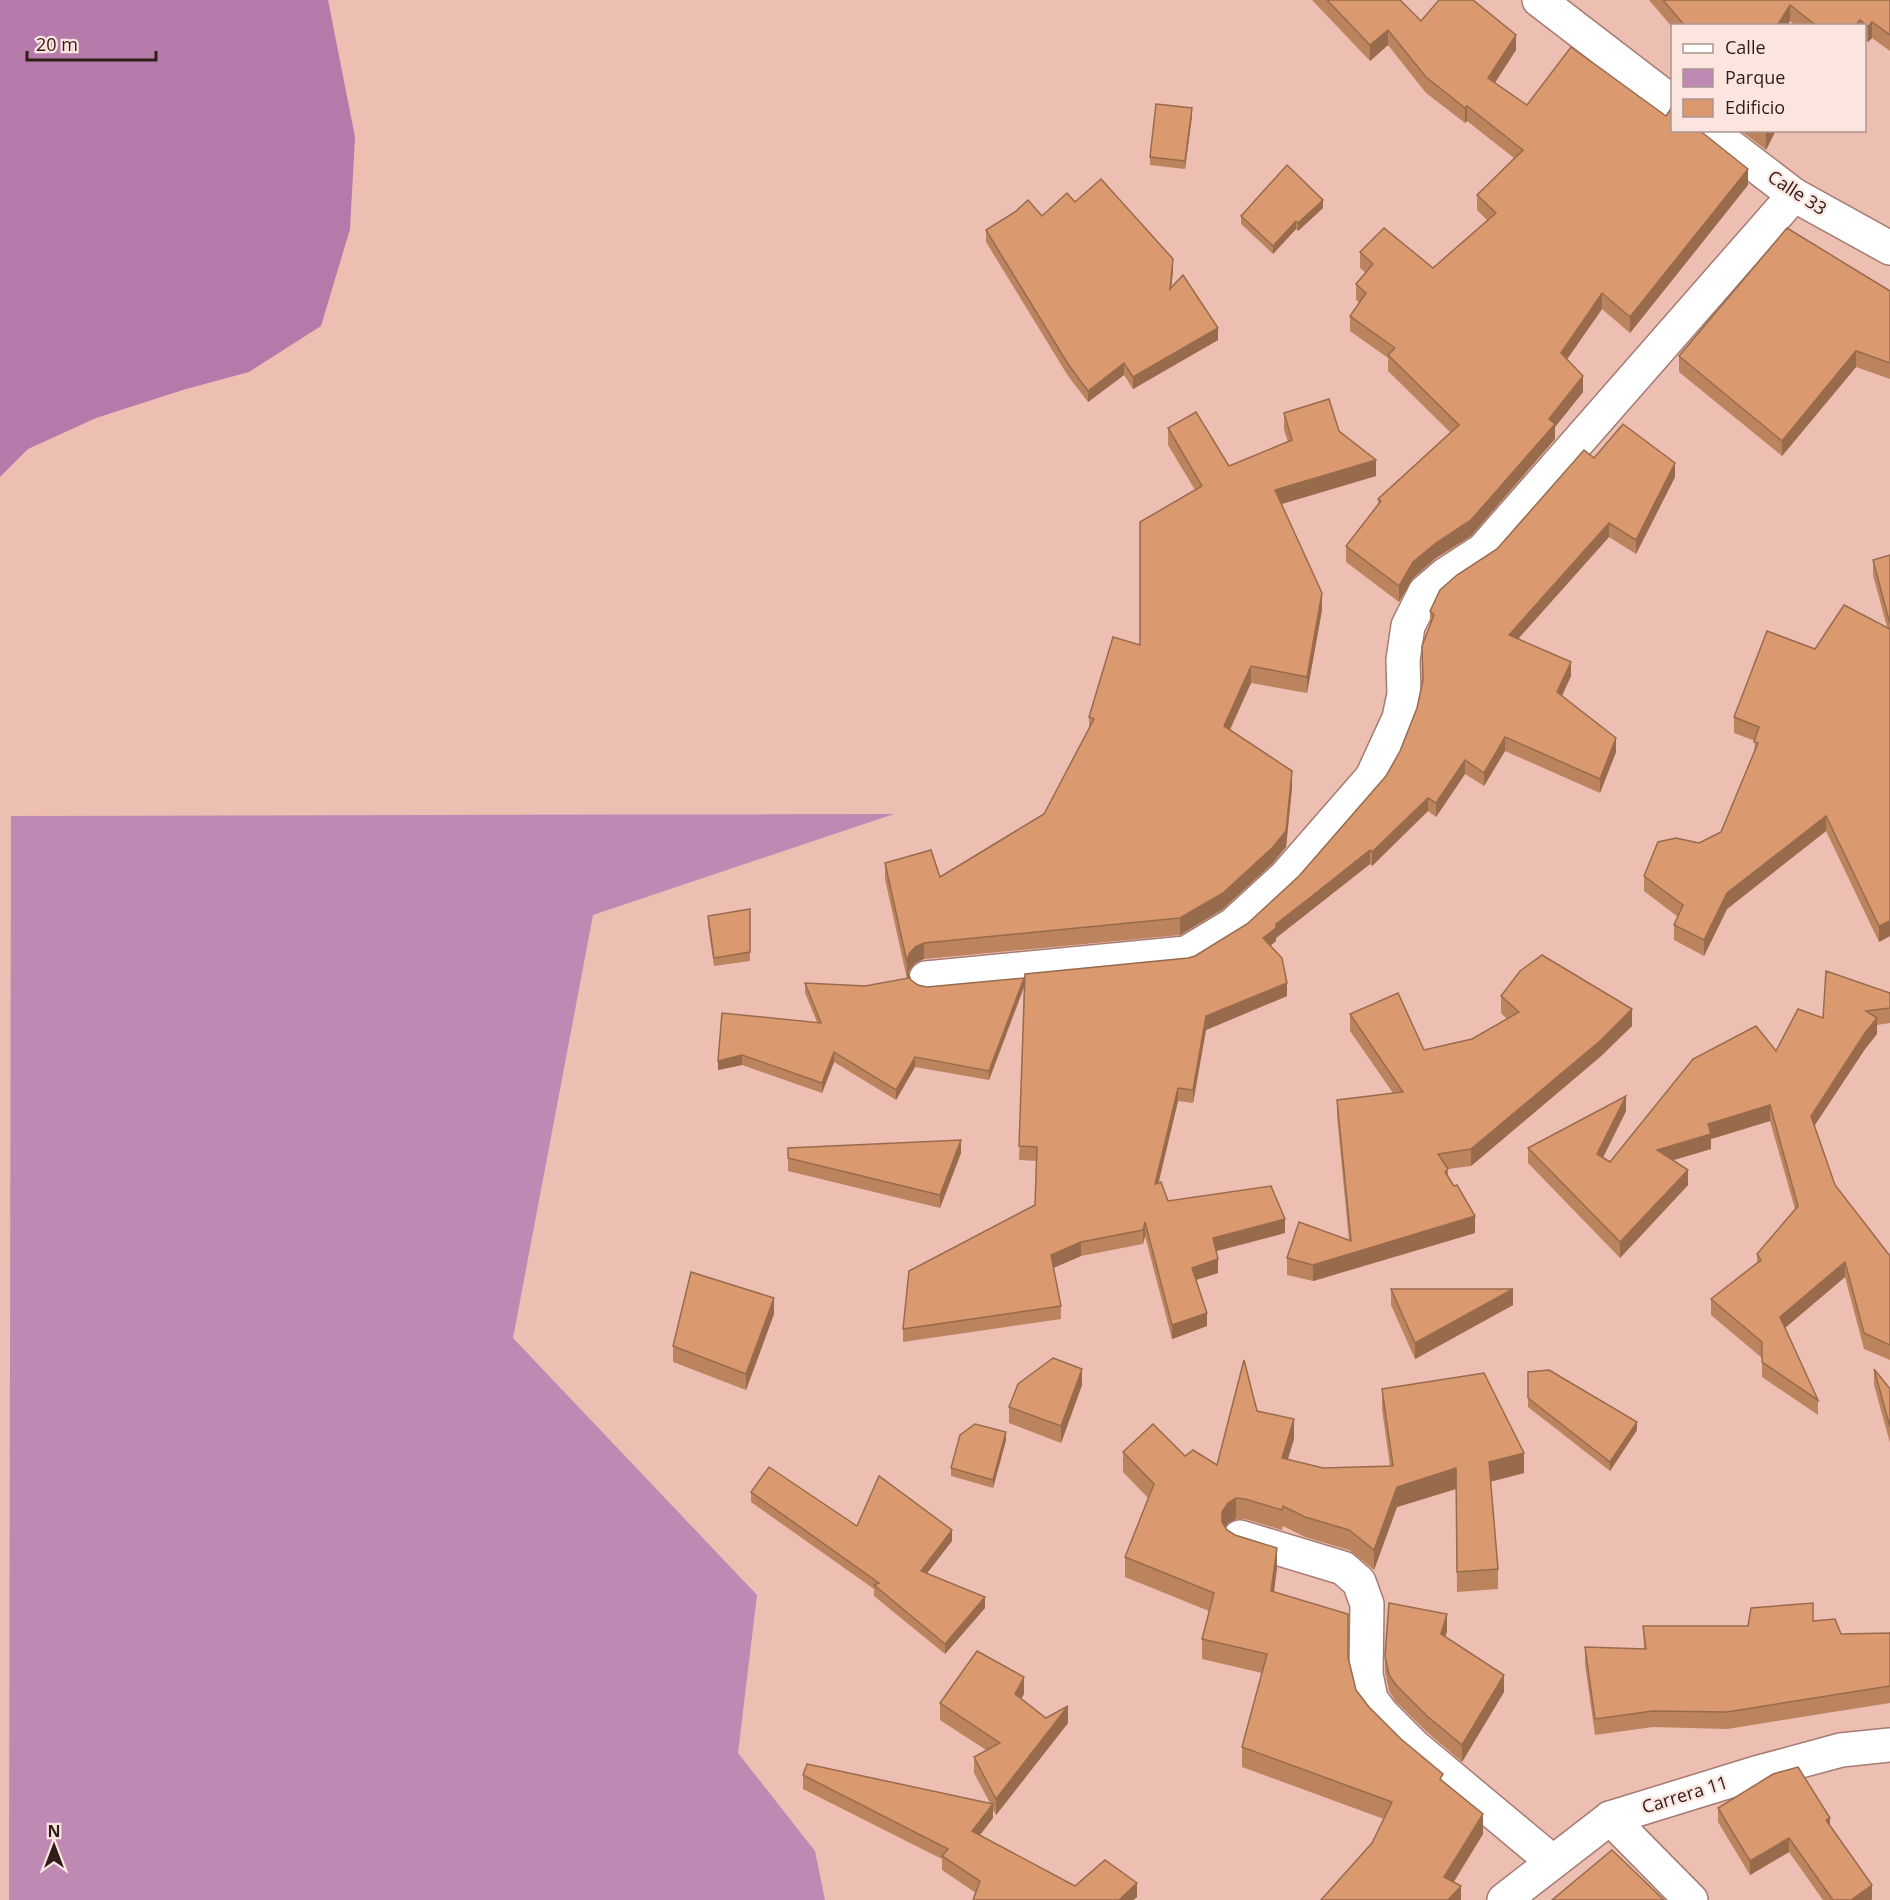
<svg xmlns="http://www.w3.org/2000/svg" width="1890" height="1900" viewBox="0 0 1890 1900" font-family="'Open Sans',sans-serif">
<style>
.green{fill:#be8ab3}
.forest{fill:#b57aa9}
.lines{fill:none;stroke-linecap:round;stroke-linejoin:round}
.minor-casing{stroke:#a67b71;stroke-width:36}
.minor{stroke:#fff;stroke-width:33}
.wall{fill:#bb845f}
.shaded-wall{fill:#996b4d}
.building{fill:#da996e;stroke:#996b4d;stroke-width:1.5}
.labels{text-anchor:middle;stroke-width:4.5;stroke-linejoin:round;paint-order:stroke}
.street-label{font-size:18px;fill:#2e1d19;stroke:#fde5df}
</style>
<rect width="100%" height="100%" fill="#edbeb2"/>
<polygon class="green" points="894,814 593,915 513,1338 757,1595 738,1753 815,1851 825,1900 9,1900 11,816"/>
<polygon class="forest" points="0,0 328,0 355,137 350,229 321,326 249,372 186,389 96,418 28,449 0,477"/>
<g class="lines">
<g class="minor-casing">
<g id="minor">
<polyline points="1539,0 1672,102"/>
<polyline points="1709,130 1794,195 1890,248"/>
<polyline points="926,978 1186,953 1234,924 1285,877 1372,777 1399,718 1404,694 1403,660 1408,626 1425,592 1446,574 1483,550 1794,195"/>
<polyline points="1240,1537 1343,1568 1359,1582 1367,1604 1366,1674 1371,1699 1382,1714 1414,1746 1553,1862"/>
<polyline points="1610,1818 1691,1900"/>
<polyline points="1504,1900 1610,1818 1756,1773 1841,1750 1890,1745"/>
</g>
</g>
<use href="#minor" class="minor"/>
</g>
<g class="wall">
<polygon points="1312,0 1400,0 1421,21 1516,50 1495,83 1527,105 1748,185 1630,333 1602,309 1567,359 1583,392 1555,427 1555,439 1471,536 1436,558 1413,578 1399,602 1346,562 1346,546 1378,505 1378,499 1450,432 1388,371 1388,358 1350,331 1350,316 1360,303 1356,300 1356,284 1366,273 1360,268 1360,252 1433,268 1487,220 1477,210 1477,195 1514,158 1467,121 1465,123 1426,93 1388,45 1370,61"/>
<polygon points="1649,0 1890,0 1890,51 1872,38 1868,42 1864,40 1864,26 1796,26 1790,21 1787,26 1672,26 1672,27"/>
<polygon points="1192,116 1185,169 1150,165 1150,157"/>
<polygon points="1740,130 1776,130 1766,150"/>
<polygon points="1075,202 1173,271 1171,287 1218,340 1133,389 1124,375 1088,402 1068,376 986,242 986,230 1042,216"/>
<polygon points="1323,208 1298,231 1296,229 1273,254 1241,224 1241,216"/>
<polygon points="1890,291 1890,379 1856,367 1782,456 1679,372 1679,356"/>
<polygon points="1284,413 1339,431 1376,476 1281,504 1322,610 1307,693 1251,683 1230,730 1292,788 1286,847 1272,864 1223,909 1180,935 924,959 915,963 909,971 908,973 911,980 918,985 927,987 1024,978 1188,958 1195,956 1247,924 1299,876 1386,776 1400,751 1417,708 1422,681 1430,625 1430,611 1594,458 1675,477 1636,554 1609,537 1518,639 1571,676 1562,696 1616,752 1600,793 1505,751 1484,786 1465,774 1436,817 1428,811 1372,866 1370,864 1276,938 1276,941 1270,946 1287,996 1206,1030 1193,1103 1178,1101 1158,1183 1168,1201 1285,1233 1216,1251 1218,1273 1196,1280 1207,1326 1172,1339 1145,1236 1143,1244 1081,1256 1053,1268 1061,1306 1061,1319 903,1342 903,1329 1035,1205 1037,1161 1019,1160 1024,987 989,1080 915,1067 896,1100 834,1062 822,1093 742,1065 718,1070 718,1061 817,1022 805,993 805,983 865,986 907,979 885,879 885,863 940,877 1044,814 1089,728 1089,717 1140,645 1195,490 1168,445 1168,428 1229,466 1288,442 1284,430"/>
<polygon points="1890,555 1890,936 1879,942 1826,831 1727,909 1704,956 1674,940 1674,925 1678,917 1644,891 1644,876 1699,843 1721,832 1754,754 1755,741 1734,733 1734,717 1815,649 1887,627 1873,575 1873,560"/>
<polygon points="750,909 750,961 714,966 708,925 708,916"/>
<polygon points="1890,993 1890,1023 1877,1025 1877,1034 1865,1049 1814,1126 1835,1185 1890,1256 1890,1360 1864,1349 1845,1277 1785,1328 1818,1400 1818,1415 1762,1377 1762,1358 1711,1315 1711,1299 1757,1263 1757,1254 1795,1209 1770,1121 1711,1139 1711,1149 1673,1160 1688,1185 1620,1258 1528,1163 1528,1148 1626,1111 1603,1158 1610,1162 1776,1051 1823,1018"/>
<polygon points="1501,996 1632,1026 1600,1057 1471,1166 1448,1169 1448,1176 1475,1233 1313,1281 1287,1275 1287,1258 1349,1241 1337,1116 1337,1100 1393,1093 1350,1031 1350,1014 1424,1050 1472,1039 1507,1019 1501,1013"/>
<polygon points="961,1153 940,1208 788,1171 788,1158"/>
<polygon points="1391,1289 1513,1305 1415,1359 1391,1305"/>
<polygon points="774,1314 746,1390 673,1362 673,1346"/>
<polygon points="1874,1369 1890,1389 1890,1443 1874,1385"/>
<polygon points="1528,1372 1637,1430 1610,1471 1528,1407"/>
<polygon points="1082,1385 1061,1443 1009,1423 1009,1407"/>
<polygon points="1382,1389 1524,1473 1490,1482 1498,1569 1498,1589 1457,1592 1456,1489 1397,1507 1374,1570 1349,1550 1305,1537 1283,1526 1282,1530 1245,1519 1236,1519 1228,1523 1225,1527 1227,1530 1277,1568 1274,1592 1348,1658 1356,1690 1369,1707 1443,1781 1483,1834 1454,1882 1461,1900 1372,1843 1384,1819 1242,1767 1242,1747 1262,1673 1202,1659 1202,1639 1209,1611 1125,1577 1125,1557 1148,1498 1123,1472 1123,1452 1185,1456 1217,1465 1257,1411 1294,1439 1288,1459 1323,1468 1390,1466 1382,1409"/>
<polygon points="1006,1440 993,1488 951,1476 951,1468"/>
<polygon points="751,1492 857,1526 952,1541 927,1573 985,1608 945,1654 874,1596 874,1589 751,1502"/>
<polygon points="1813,1621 1841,1634 1890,1633 1890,1703 1727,1729 1653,1727 1595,1735 1585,1664 1585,1647 1644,1649 1643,1626 1748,1626"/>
<polygon points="1447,1631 1445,1637 1504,1692 1462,1762 1427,1732 1396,1702 1389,1691 1385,1672 1385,1656"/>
<polygon points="1024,1694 1021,1699 1046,1718 1068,1723 996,1815 993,1810 993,1818 980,1835 1075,1886 1137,1897 1133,1900 973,1900 976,1893 942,1870 942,1859 803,1789 803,1775 990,1803 974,1773 974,1757 986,1750 940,1720 940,1703"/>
<polygon points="1718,1808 1830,1826 1872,1899 1871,1900 1823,1900 1789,1852 1750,1875 1718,1822"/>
</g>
<g class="shaded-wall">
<polygon points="1790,5 1790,21 1787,26 1777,26"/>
<polygon points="1872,22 1872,38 1868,42 1868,27"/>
<polygon points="1388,30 1388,45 1370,61 1370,45"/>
<polygon points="1516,35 1516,50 1488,93 1488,78"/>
<polygon points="1467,106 1467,121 1465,123 1465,108"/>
<polygon points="1192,108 1192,116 1185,169 1185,161"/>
<polygon points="1767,130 1776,130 1766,150 1766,134"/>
<polygon points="1748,169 1748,185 1630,333 1630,317"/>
<polygon points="1323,200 1323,208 1298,231 1298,223"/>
<polygon points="1296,221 1296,229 1273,254 1273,246"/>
<polygon points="1173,259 1173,271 1170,300 1170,289"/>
<polygon points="1602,293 1602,309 1561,368 1561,353"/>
<polygon points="1218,328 1218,340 1133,389 1133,377"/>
<polygon points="1856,351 1856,367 1782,456 1782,441"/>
<polygon points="1124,363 1124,375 1088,402 1088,391"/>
<polygon points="1583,376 1583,392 1555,427 1555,439 1471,536 1436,558 1413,578 1399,602 1399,586 1413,562 1549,419"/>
<polygon points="1376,460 1376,476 1275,506 1275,490"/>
<polygon points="1675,463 1675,477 1636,554 1636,540"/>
<polygon points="1609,523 1609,537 1509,649 1509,635"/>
<polygon points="1322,593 1322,610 1307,693 1307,677"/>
<polygon points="1571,662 1571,676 1557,706 1557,692"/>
<polygon points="1251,666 1251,683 1224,742 1224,726"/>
<polygon points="1505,737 1505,751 1484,786 1484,773"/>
<polygon points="1616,738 1616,752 1600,793 1600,779"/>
<polygon points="1465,760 1465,774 1436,817 1436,803"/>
<polygon points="1292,771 1292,788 1286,847 1272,864 1223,909 1180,935 1180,918"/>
<polygon points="1428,798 1428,811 1372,866 1372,852"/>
<polygon points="1826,816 1826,831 1727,909 1704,956 1704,940 1727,893"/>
<polygon points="1370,850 1370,864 1276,938 1276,941 1263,952 1263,938 1276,924"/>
<polygon points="1890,921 1890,936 1879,942 1879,926"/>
<polygon points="924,943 924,959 915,963 909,971 907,979 907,962 909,954 915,947"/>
<polygon points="1024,978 1024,987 989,1080 989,1071"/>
<polygon points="1287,983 1287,996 1206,1030 1193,1103 1193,1090 1206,1016"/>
<polygon points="1632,1009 1632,1026 1600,1057 1471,1166 1471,1149"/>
<polygon points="1877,1018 1877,1034 1865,1049 1811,1131 1811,1116 1865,1033"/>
<polygon points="834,1052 834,1062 822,1093 822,1083"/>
<polygon points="742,1055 742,1065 718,1070 718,1061"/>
<polygon points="915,1057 915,1067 896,1100 896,1090"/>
<polygon points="1178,1088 1178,1101 1155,1198 1155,1184"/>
<polygon points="1626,1096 1626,1111 1597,1169 1597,1154"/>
<polygon points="1770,1105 1770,1121 1711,1139 1711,1149 1657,1165 1657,1150 1708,1124"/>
<polygon points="961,1140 961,1153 940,1208 940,1195"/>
<polygon points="1688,1170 1688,1185 1620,1258 1620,1242"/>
<polygon points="1475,1216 1475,1233 1313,1281 1313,1265"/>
<polygon points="1285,1219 1285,1233 1213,1252 1213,1238"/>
<polygon points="1145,1222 1145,1236 1143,1244 1143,1230"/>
<polygon points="1081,1242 1081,1256 1051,1269 1051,1255"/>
<polygon points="1218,1259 1218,1273 1192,1281 1192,1268"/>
<polygon points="1845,1262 1845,1277 1780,1332 1780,1317"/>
<polygon points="1513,1289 1513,1305 1415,1359 1415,1343"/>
<polygon points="774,1298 774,1314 746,1390 746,1374"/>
<polygon points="1207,1313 1207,1326 1172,1339 1172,1325"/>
<polygon points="1082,1369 1082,1385 1061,1443 1061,1426"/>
<polygon points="1294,1419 1294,1439 1282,1478 1282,1458"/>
<polygon points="1637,1422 1637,1430 1610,1471 1610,1462"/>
<polygon points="1006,1432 1006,1440 993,1488 993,1480"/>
<polygon points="1524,1453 1524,1473 1489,1482 1489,1462"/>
<polygon points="1456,1468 1456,1489 1397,1507 1374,1570 1374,1550 1397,1487"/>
<polygon points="1236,1498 1236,1519 1228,1523 1222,1532 1222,1512 1228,1503"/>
<polygon points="952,1530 952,1541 921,1581 921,1571"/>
<polygon points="1277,1548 1277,1568 1271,1611 1271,1591"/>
<polygon points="985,1597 985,1608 945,1654 945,1644"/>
<polygon points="1447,1614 1447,1631 1441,1650 1441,1634"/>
<polygon points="1504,1675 1504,1692 1462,1762 1462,1745"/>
<polygon points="1024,1677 1024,1694 1015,1710 1015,1694"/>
<polygon points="1068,1706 1068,1723 996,1815 996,1799"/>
<polygon points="993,1804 993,1818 972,1845 972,1831"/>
<polygon points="1483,1814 1483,1834 1444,1897 1444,1877"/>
<polygon points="1830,1818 1830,1832 1826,1820"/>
<polygon points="1789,1838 1789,1852 1750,1875 1750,1861"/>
<polygon points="1137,1883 1137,1897 1133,1900 1119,1900"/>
<polygon points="1872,1885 1872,1899 1871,1900 1851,1900"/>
<polygon points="1461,1886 1461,1900 1448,1900"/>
</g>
<g class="building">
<polygon points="1327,0 1400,0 1421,21 1439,0 1473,0 1516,35 1488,78 1527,105 1571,47 1666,116 1672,107 1672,130 1699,130 1748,169 1630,317 1602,293 1561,353 1583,376 1549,419 1555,424 1471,520 1436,543 1413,562 1399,586 1346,546 1381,501 1378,499 1459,425 1388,355 1395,348 1350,316 1366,293 1356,284 1373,264 1360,252 1384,228 1433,268 1496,213 1477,195 1523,150 1467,106 1465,108 1426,77 1388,30 1370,45"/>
<polygon points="1663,0 1890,0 1890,35 1872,22 1868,27 1860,20 1856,26 1817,26 1790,5 1777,26 1685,26"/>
<polygon points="1156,104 1192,108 1185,161 1150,157"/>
<polygon points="1287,165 1323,200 1298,223 1296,221 1273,246 1241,216"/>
<polygon points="1101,179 1173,259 1170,289 1183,275 1218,328 1133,377 1124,363 1088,391 1068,364 986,230 1015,212 1028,200 1042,216 1067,193 1075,202"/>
<polygon points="1787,228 1890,291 1890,363 1856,351 1782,441 1679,356"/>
<polygon points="1329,399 1339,431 1376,460 1275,490 1322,593 1307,677 1251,666 1224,726 1292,771 1286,831 1272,848 1223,893 1180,918 924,943 915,947 909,954 907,962 885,863 931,850 940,877 1044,814 1094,719 1089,717 1113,637 1140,645 1140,522 1202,486 1168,428 1196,412 1229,466 1292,440 1284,413"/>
<polygon points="1623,424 1675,463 1636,540 1609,523 1509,635 1571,662 1557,692 1616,738 1600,779 1505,737 1484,773 1465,760 1436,803 1428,798 1372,852 1370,850 1321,889 1276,924 1276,928 1263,938 1282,958 1287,983 1206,1016 1193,1090 1178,1088 1155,1184 1161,1182 1168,1201 1271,1186 1285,1219 1213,1238 1218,1259 1192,1268 1207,1313 1172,1325 1145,1222 1143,1230 1081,1242 1051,1255 1061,1306 903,1329 909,1271 1035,1205 1037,1147 1019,1146 1025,974 1188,958 1195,956 1247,924 1299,876 1386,776 1400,751 1417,708 1423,680 1422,646 1434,615 1430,611 1440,590 1457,575 1497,549 1584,450 1594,458"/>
<polygon points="1890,555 1890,624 1873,560"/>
<polygon points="1844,605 1890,629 1890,921 1879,926 1826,816 1727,893 1704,940 1674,925 1683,905 1644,876 1658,842 1676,838 1699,843 1721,832 1758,743 1754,742 1759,727 1734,717 1767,631 1815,649"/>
<polygon points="750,909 750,952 714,958 708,916"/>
<polygon points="1542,955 1632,1009 1600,1041 1471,1149 1438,1154 1448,1169 1445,1172 1454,1186 1457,1185 1475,1216 1313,1265 1287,1258 1299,1222 1351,1241 1337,1100 1403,1092 1350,1014 1398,993 1424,1050 1472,1039 1519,1012 1501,996 1520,971"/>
<polygon points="1826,971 1890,993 1890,1008 1866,1011 1877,1018 1865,1033 1811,1116 1835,1185 1890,1256 1890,1345 1864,1333 1845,1262 1780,1317 1818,1400 1762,1362 1762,1342 1711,1299 1761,1260 1757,1254 1798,1206 1770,1105 1708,1124 1711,1134 1657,1150 1688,1170 1620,1242 1528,1148 1626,1096 1597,1154 1610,1162 1693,1059 1756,1026 1776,1051 1798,1009 1823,1018"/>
<polygon points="908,973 911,980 918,985 927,987 1024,978 989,1071 915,1057 896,1090 834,1052 822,1083 742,1055 718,1061 722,1013 821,1023 805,983 865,986 909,978"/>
<polygon points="961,1140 940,1195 788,1158 788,1148"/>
<polygon points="691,1272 774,1298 746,1374 673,1346"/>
<polygon points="1391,1289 1513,1289 1415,1343"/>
<polygon points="1053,1358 1082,1369 1061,1426 1009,1407 1018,1384"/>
<polygon points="1244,1360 1257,1411 1294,1419 1282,1458 1323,1468 1393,1466 1382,1389 1484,1373 1524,1453 1489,1462 1498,1569 1457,1572 1456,1468 1397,1487 1374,1550 1349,1530 1305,1517 1283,1506 1282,1510 1245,1499 1236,1498 1228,1503 1222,1512 1222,1522 1227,1530 1235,1535 1277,1548 1271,1591 1348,1614 1348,1657 1356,1690 1369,1707 1401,1739 1443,1774 1440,1779 1483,1814 1444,1877 1461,1886 1448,1900 1321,1900 1372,1843 1392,1802 1242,1747 1267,1654 1202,1639 1214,1593 1125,1557 1154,1484 1123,1452 1153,1424 1185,1456 1193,1450 1217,1465"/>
<polygon points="1874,1369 1890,1389 1890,1427"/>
<polygon points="1549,1370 1637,1422 1610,1462 1528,1398 1528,1372"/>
<polygon points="975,1424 1006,1432 993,1480 951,1468 960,1435"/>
<polygon points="769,1467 857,1526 879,1476 952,1530 921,1571 985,1597 945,1644 874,1585 879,1583 751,1492"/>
<polygon points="1389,1603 1447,1614 1441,1634 1504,1675 1462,1745 1427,1716 1396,1685 1389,1675 1385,1656"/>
<polygon points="1813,1603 1813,1621 1835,1619 1841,1634 1890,1633 1890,1686 1727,1712 1653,1711 1595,1719 1585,1647 1646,1649 1643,1626 1748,1626 1751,1608"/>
<polygon points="977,1651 1024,1677 1015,1694 1046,1718 1068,1706 996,1799 974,1757 1000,1743 940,1703"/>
<polygon points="807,1764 993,1804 972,1831 1075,1886 1105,1860 1137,1883 1119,1900 973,1900 980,1881 942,1856 948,1849 803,1775"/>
<polygon points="1798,1767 1830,1818 1826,1820 1872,1885 1851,1900 1833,1900 1789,1838 1750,1861 1718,1808 1773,1774"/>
<polygon points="1612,1850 1664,1900 1552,1900"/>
</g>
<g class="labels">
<g class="street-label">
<text transform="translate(1797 193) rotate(33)" y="6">Calle 33</text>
<text transform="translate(1685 1795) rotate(-17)" y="6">Carrera 11</text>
</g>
</g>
<rect x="1671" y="24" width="195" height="108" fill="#fde5df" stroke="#aa9590" stroke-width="1.5"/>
<rect x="1683" y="44" width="30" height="9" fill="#ffffff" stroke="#aa9590" stroke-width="1.5"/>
<text x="1725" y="54" font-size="18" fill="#2e1d19">Calle</text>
<rect x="1683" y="69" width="30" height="18" fill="#be8ab3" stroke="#aa9590" stroke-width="1.5"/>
<text x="1725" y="84" font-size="18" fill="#2e1d19">Parque</text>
<rect x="1683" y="99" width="30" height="18" fill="#da996e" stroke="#aa9590" stroke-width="1.5"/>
<text x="1725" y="114" font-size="18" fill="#2e1d19">Edificio</text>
<g transform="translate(54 1846)" stroke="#fde5df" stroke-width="4.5" paint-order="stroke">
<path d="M0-4.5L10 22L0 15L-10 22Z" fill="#2e1d19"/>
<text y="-9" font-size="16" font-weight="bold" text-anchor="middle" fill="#2e1d19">N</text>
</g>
<path d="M27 51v9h129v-9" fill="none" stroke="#2e1d19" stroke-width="3"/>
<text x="36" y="51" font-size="18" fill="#2e1d19" stroke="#fde5df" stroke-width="4.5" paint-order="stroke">20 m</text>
</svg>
